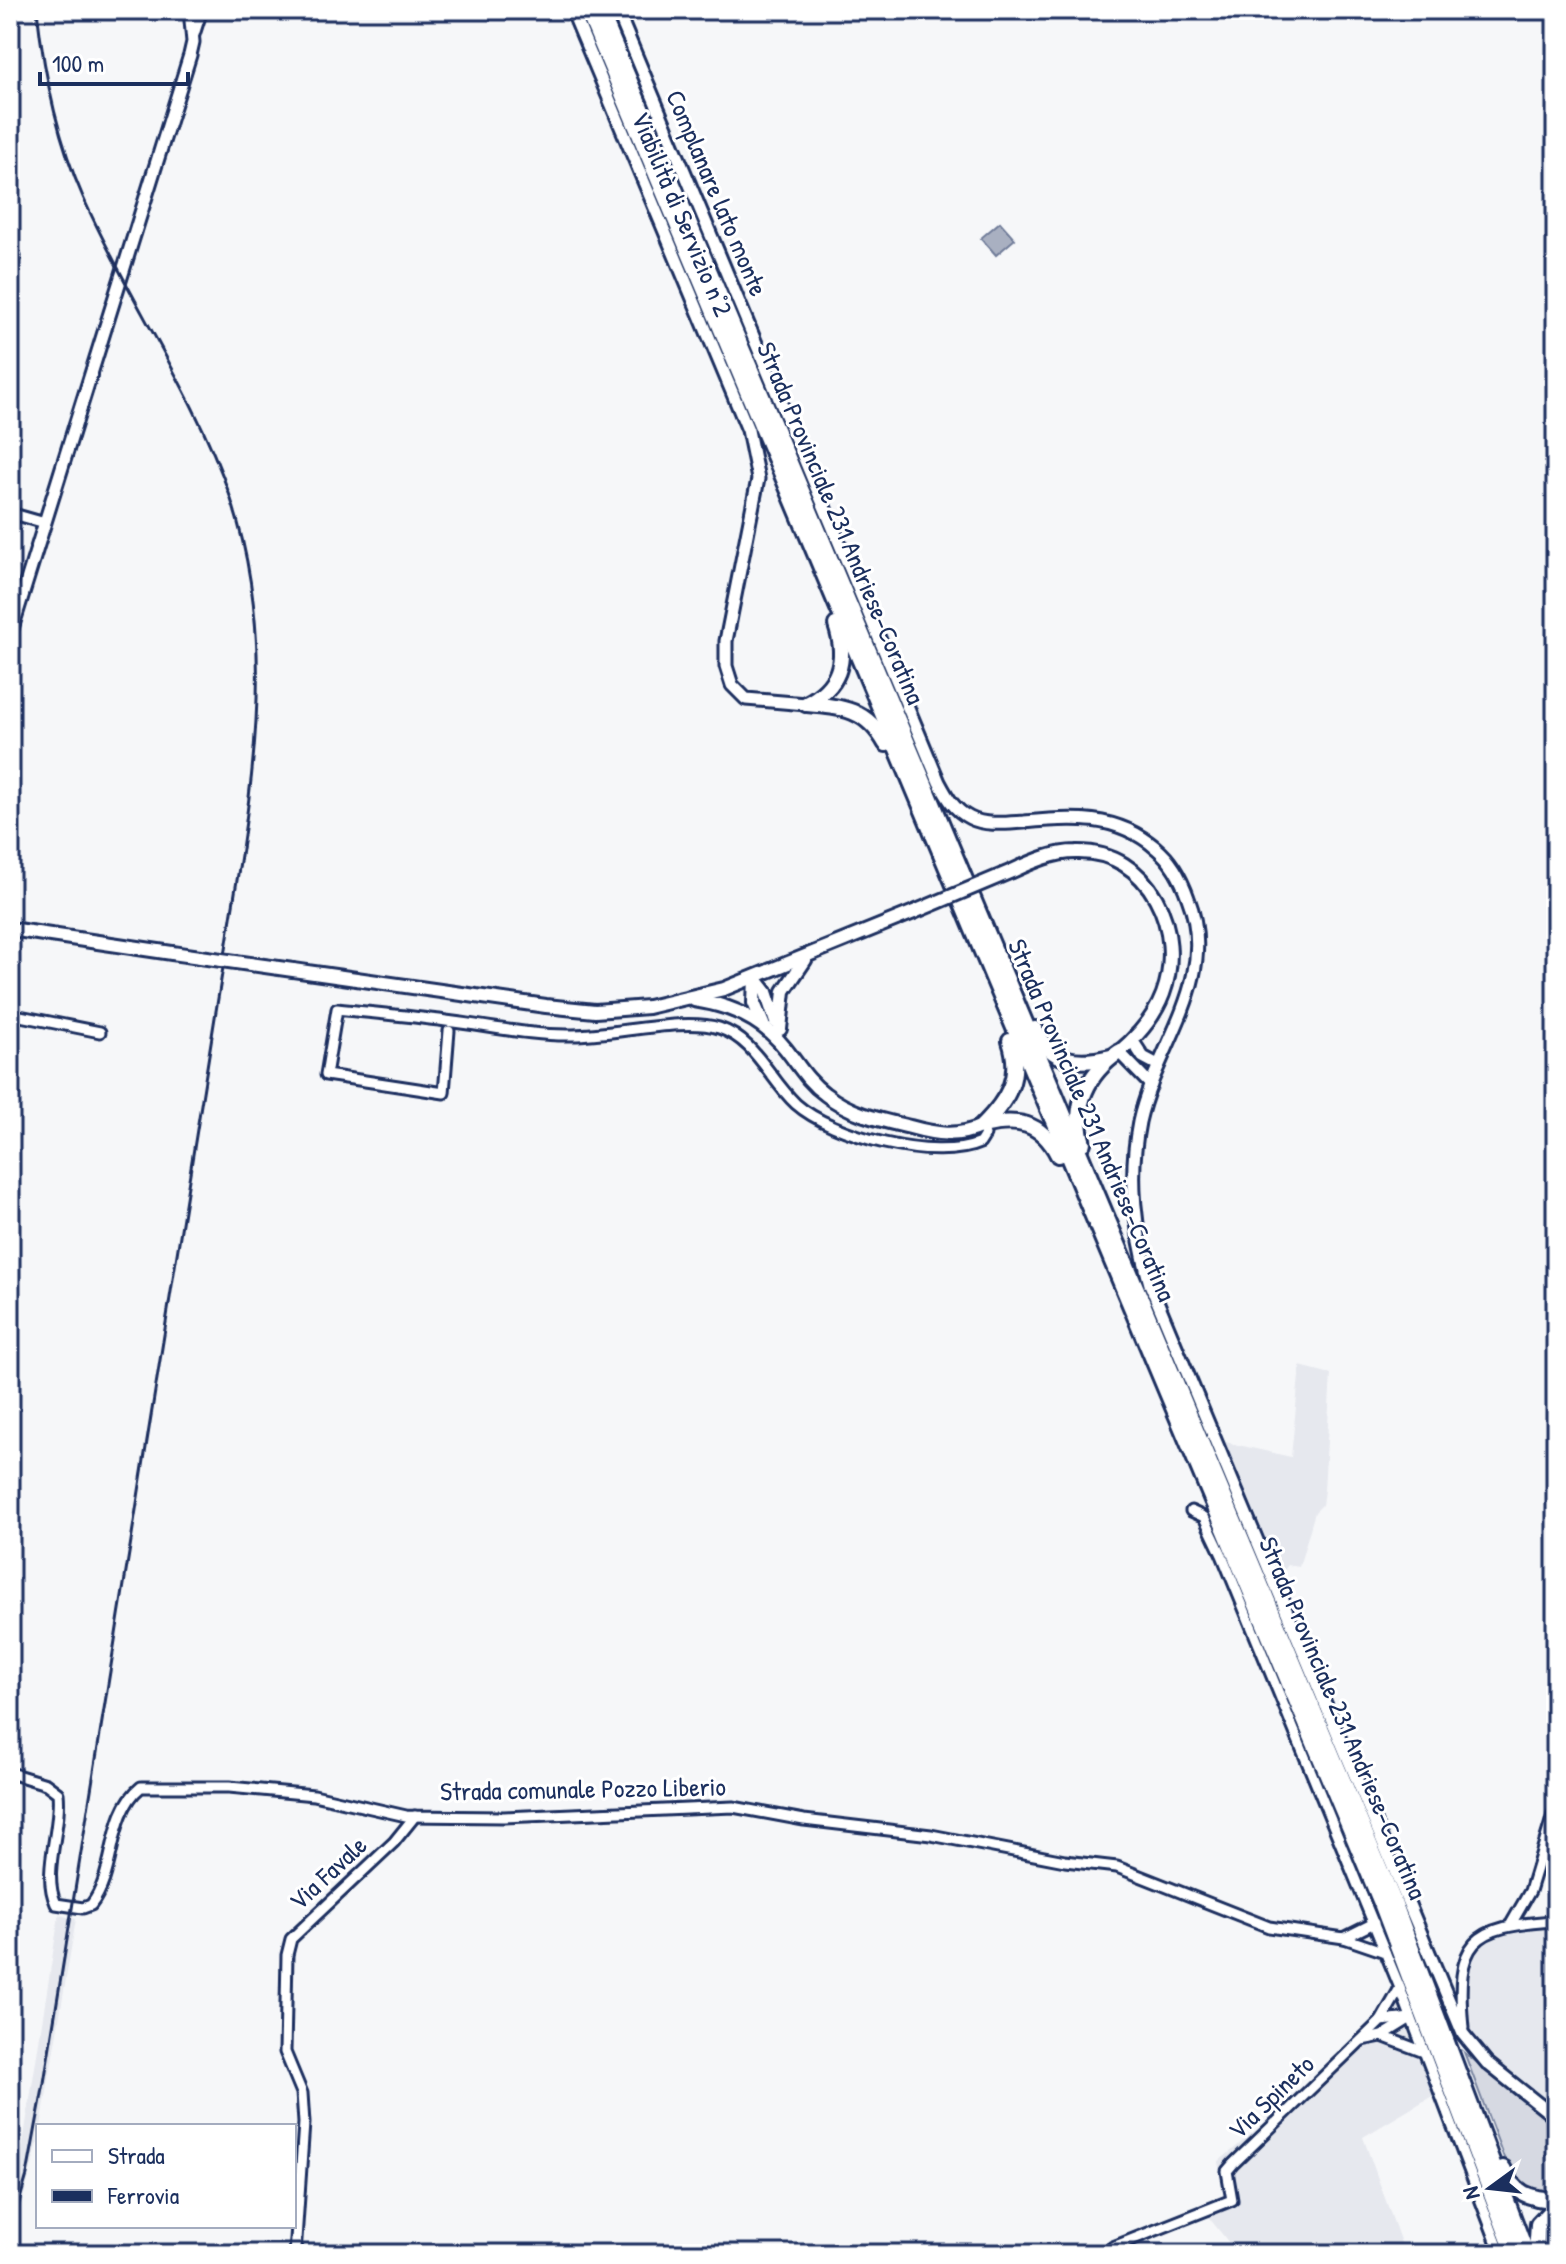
<svg xmlns="http://www.w3.org/2000/svg" width="1566" height="2264" viewBox="0 0 1566 2264" font-family="'Patrick Hand',sans-serif">
<style>
.built{fill:#e6e8ee}
.green{fill:#d6d9e2;stroke:#7884a0;stroke-width:2}
.water{fill:#a9b0c1;stroke:#707c99;stroke-width:2}
.lines{fill:none;stroke-linecap:round;stroke-linejoin:round}
.pedestrian-casing{stroke:#1b2f5e;stroke-width:13}
.minor-casing{stroke:#1b2f5e;stroke-width:15}
.tertiary-casing{stroke:#1b2f5e;stroke-width:17}
.secondary-casing{stroke:#1b2f5e;stroke-width:18}
.trunk-casing{stroke:#1b2f5e;stroke-width:20}
.pedestrian{stroke:#fff;stroke-width:7}
.minor{stroke:#fff;stroke-width:9}
.tertiary{stroke:#fff;stroke-width:11}
.secondary{stroke:#fff;stroke-width:12}
.trunk{stroke:#fff;stroke-width:14}
.rail{stroke:#1b2f5e;stroke-width:3}
.secondary-bridge-casing{stroke:#1b2f5e;stroke-width:18;stroke-linecap:butt}
.secondary-bridge{stroke:#fff;stroke-width:12}
.labels{text-anchor:middle;stroke-width:6;stroke-linejoin:round;paint-order:stroke}
.street-label{font-size:26px;fill:#1b2f5e;stroke:#fff}
</style>
<rect width="100%" height="100%" fill="#f6f7f9"/>
<filter id="ink" filterUnits="userSpaceOnUse"><feTurbulence type="fractalNoise" baseFrequency=".0125" numOctaves="2"/><feDisplacementMap in="SourceGraphic" scale="16" xChannelSelector="R" yChannelSelector="G"/><feConvolveMatrix kernelMatrix="1 2 1 2 8 2 1 2 1" color-interpolation-filters="sRGB"/></filter>
<g filter="url(#ink)">
<g class="built">
<polygon points="1300,1366 1331,1374 1324,1490 1322,1505 1315,1512 1299,1567 1288,1565 1281,1574 1225,1442 1291,1457"/>
<polygon points="59,1915 76,1919 41,2126 38,2126 38,2143 10,2247 10,2193 23,2143"/>
<polygon points="1556,1925 1556,2112 1484,2053 1466,2028 1463,2001 1466,1963 1483,1938 1504,1929"/>
<polygon points="1396,1989 1434,2095 1363,2137 1405,2254 1238,2254 1202,2209 1225,2199 1218,2162 1311,2084 1390,2003"/>
</g>
<path class="green" d="M1464 2052 1556 2126V2191C1535 2200 1520 2187 1509 2171Z"/>
<polygon class="water" points="1000,222 1015,239 996,255 981,238"/>
<g class="lines">
<g class="pedestrian-casing">
<polyline id="pedestrian" points="195,35 203,10"/>
</g>
<g class="minor-casing">
<g id="minor">
<polyline points="10,263 15,257"/>
<polyline points="10,513 45,523"/>
<polyline points="10,1014 100,1032"/>
<path d="M449 1031 444 1093 326 1075 337 1009C374 1013 410 1016 446 1021 489 1026 531 1036 573 1035 614 1035 684 1017 719 1028 756 1040 769 1079 796 1104 832 1136 935 1163 980 1143L985 1135 982 1126"/>
<polyline points="1191,1511 1204,1517 1222,1555 1400,1988 1501,2254"/>
<path d="M10 1773 46 1784 58 1793C62 1828 41 1872 56 1904L83 1908 91 1905C117 1872 107 1814 141 1787H229L314 1795 406 1816 504 1817 733 1807 804 1820 931 1835 1065 1861 1117 1867 1269 1927 1344 1938 1385 1952"/>
<polyline points="1511,1924 1530,1891 1556,1805"/>
<polyline points="1344,1938 1374,1923"/>
<polyline points="1381,2021 1400,1988"/>
<path d="M1463 2028C1455 1941 1470 1926 1556 1921"/>
<polyline points="1382,2036 1411,2018"/>
<polyline points="1362,2040 1382,2036 1424,2052"/>
<polyline points="295,2254 304,2123 302,2093 285,2052 287,1955 291,1939 394,1842 415,1816"/>
<polyline points="1107,2254 1113,2247 1232,2200 1227,2171 1233,2164 1381,2021 1411,2018"/>
</g>
</g>
<g class="tertiary-casing">
<g id="tertiary">
<polyline points="572,10 748,430 758,479 726,641 726,666 732,685 746,699 806,704"/>
<path d="M617 10 939 782C947 797 954 810 970 818 986 826 1007 823 1024 822 1071 817 1117 814 1156 848 1172 861 1181 878 1188 898 1220 980 1156 1045 1139 1122 1128 1178 1135 1230 1150 1284L1463 2034 1487 2063 1556 2118"/>
<polyline points="10,635 190,55 193,42 190,10"/>
<polyline points="1132,1040 1143,1057 1158,1065"/>
<polyline points="1119,1052 1151,1085"/>
</g>
</g>
<g class="secondary-casing">
<g id="secondary">
<path d="M1012 871C1032 862 1053 852 1076 852 1150 850 1186 931 1163 994 1154 1018 1138 1036 1119 1052"/>
<polyline points="10,929 172,953"/>
<polyline points="293,970 546,1006 595,1011 648,1007 724,989 914,912"/>
<polyline points="755,978 766,992 776,1022"/>
<polyline points="755,978 754,1003 763,1024"/>
<path d="M694 1000C730 1005 762 1019 785 1048 798 1064 807 1081 825 1094 850 1114 880 1120 910 1127 935 1134 957 1138 982 1126"/>
<polyline points="780,1029 784,991 805,960"/>
</g>
</g>
<g class="trunk-casing">
<g id="trunk">
<polyline points="587,10 1381,1903 1514,2254"/>
<polyline points="600,10 1393,1899 1527,2254"/>
<path d="M806 704C839 687 848 661 836 625"/>
<path d="M807 704C843 707 867 709 886 744"/>
<path d="M1035 1029C1052 1063 1077 1065 1111 1057"/>
<path d="M983 1125C1008 1100 1022 1077 1010 1041"/>
<path d="M982 1126C1016 1118 1041 1121 1058 1155"/>
<path d="M1083 1143C1071 1106 1088 1073 1119 1052"/>
<path d="M1503 2168C1515 2194 1529 2199 1556 2200"/>
<polyline points="1536,2254 1538,2224 1556,2205"/>
</g>
</g>
<use href="#pedestrian" class="pedestrian"/>
<use href="#minor" class="minor"/>
<use href="#tertiary" class="tertiary"/>
<use href="#secondary" class="secondary"/>
<use href="#trunk" class="trunk"/>
<path class="rail" d="M10 2233 27 2175 44 2083 242 849C260 729 269 614 230 496 194 391 128 299 83 197 57 138 44 74 37 10"/>
<g class="secondary-bridge-casing">
<g id="secondary-bridge">
<polyline points="914,912 1012,871"/>
<polyline points="172,953 293,970"/>
</g>
</g>
<use href="#secondary-bridge" class="secondary-bridge"/>
</g>
</g>
<g class="labels">
<g class="street-label">
<text transform="translate(717 193) rotate(67)" y="9">Complanare lato monte</text>
<text transform="translate(682 214) rotate(67)" y="9">Viabilità di Servizio n°2</text>
<text transform="translate(841 523) rotate(67)" y="9">Strada Provinciale 231 Andriese-Coratina</text>
<text transform="translate(1092 1120) rotate(67)" y="9">Strada Provinciale 231 Andriese-Coratina</text>
<text transform="translate(1343 1718) rotate(67)" y="9">Strada Provinciale 231 Andriese-Coratina</text>
<text transform="translate(583 1789) rotate(-1)" y="9">Strada comunale Pozzo Liberio</text>
<text transform="translate(328 1873) rotate(-43)" y="9">Via Favale</text>
<text transform="translate(1271 2097) rotate(-44)" y="9">Via Spineto</text>
</g>
</g>
<rect width="1566" height="2264" fill="none" stroke="#fff" stroke-width="40"/>
<rect x="20" y="20" width="1526" height="2224" fill="none" stroke="#1b2f5e" stroke-width="3" filter="url(#ink)"/>
<rect x="36" y="2124" width="260" height="104" fill="#ffffff" stroke="#a4acbf" stroke-width="2"/>
<rect x="52" y="2150" width="40" height="12" fill="#ffffff" stroke="#a4acbf" stroke-width="2"/>
<text x="108" y="2164" font-size="24" fill="#1b2f5e">Strada</text>
<rect x="52" y="2190" width="40" height="12" fill="#1b2f5e" stroke="#a4acbf" stroke-width="2"/>
<text x="108" y="2204" font-size="24" fill="#1b2f5e">Ferrovia</text>
<g transform="translate(1490 2188) rotate(255)" stroke="#ffffff" stroke-width="6" paint-order="stroke">
<path d="M0-6L14 30L0 20L-14 30Z" fill="#1b2f5e"/>
<text y="-12" font-size="22" font-weight="bold" text-anchor="middle" fill="#1b2f5e">N</text>
</g>
<path d="M40 72v12h148v-12" fill="none" stroke="#1b2f5e" stroke-width="4"/>
<text x="52" y="72" font-size="24" fill="#1b2f5e" stroke="#ffffff" stroke-width="6" paint-order="stroke">100 m</text>
</svg>
